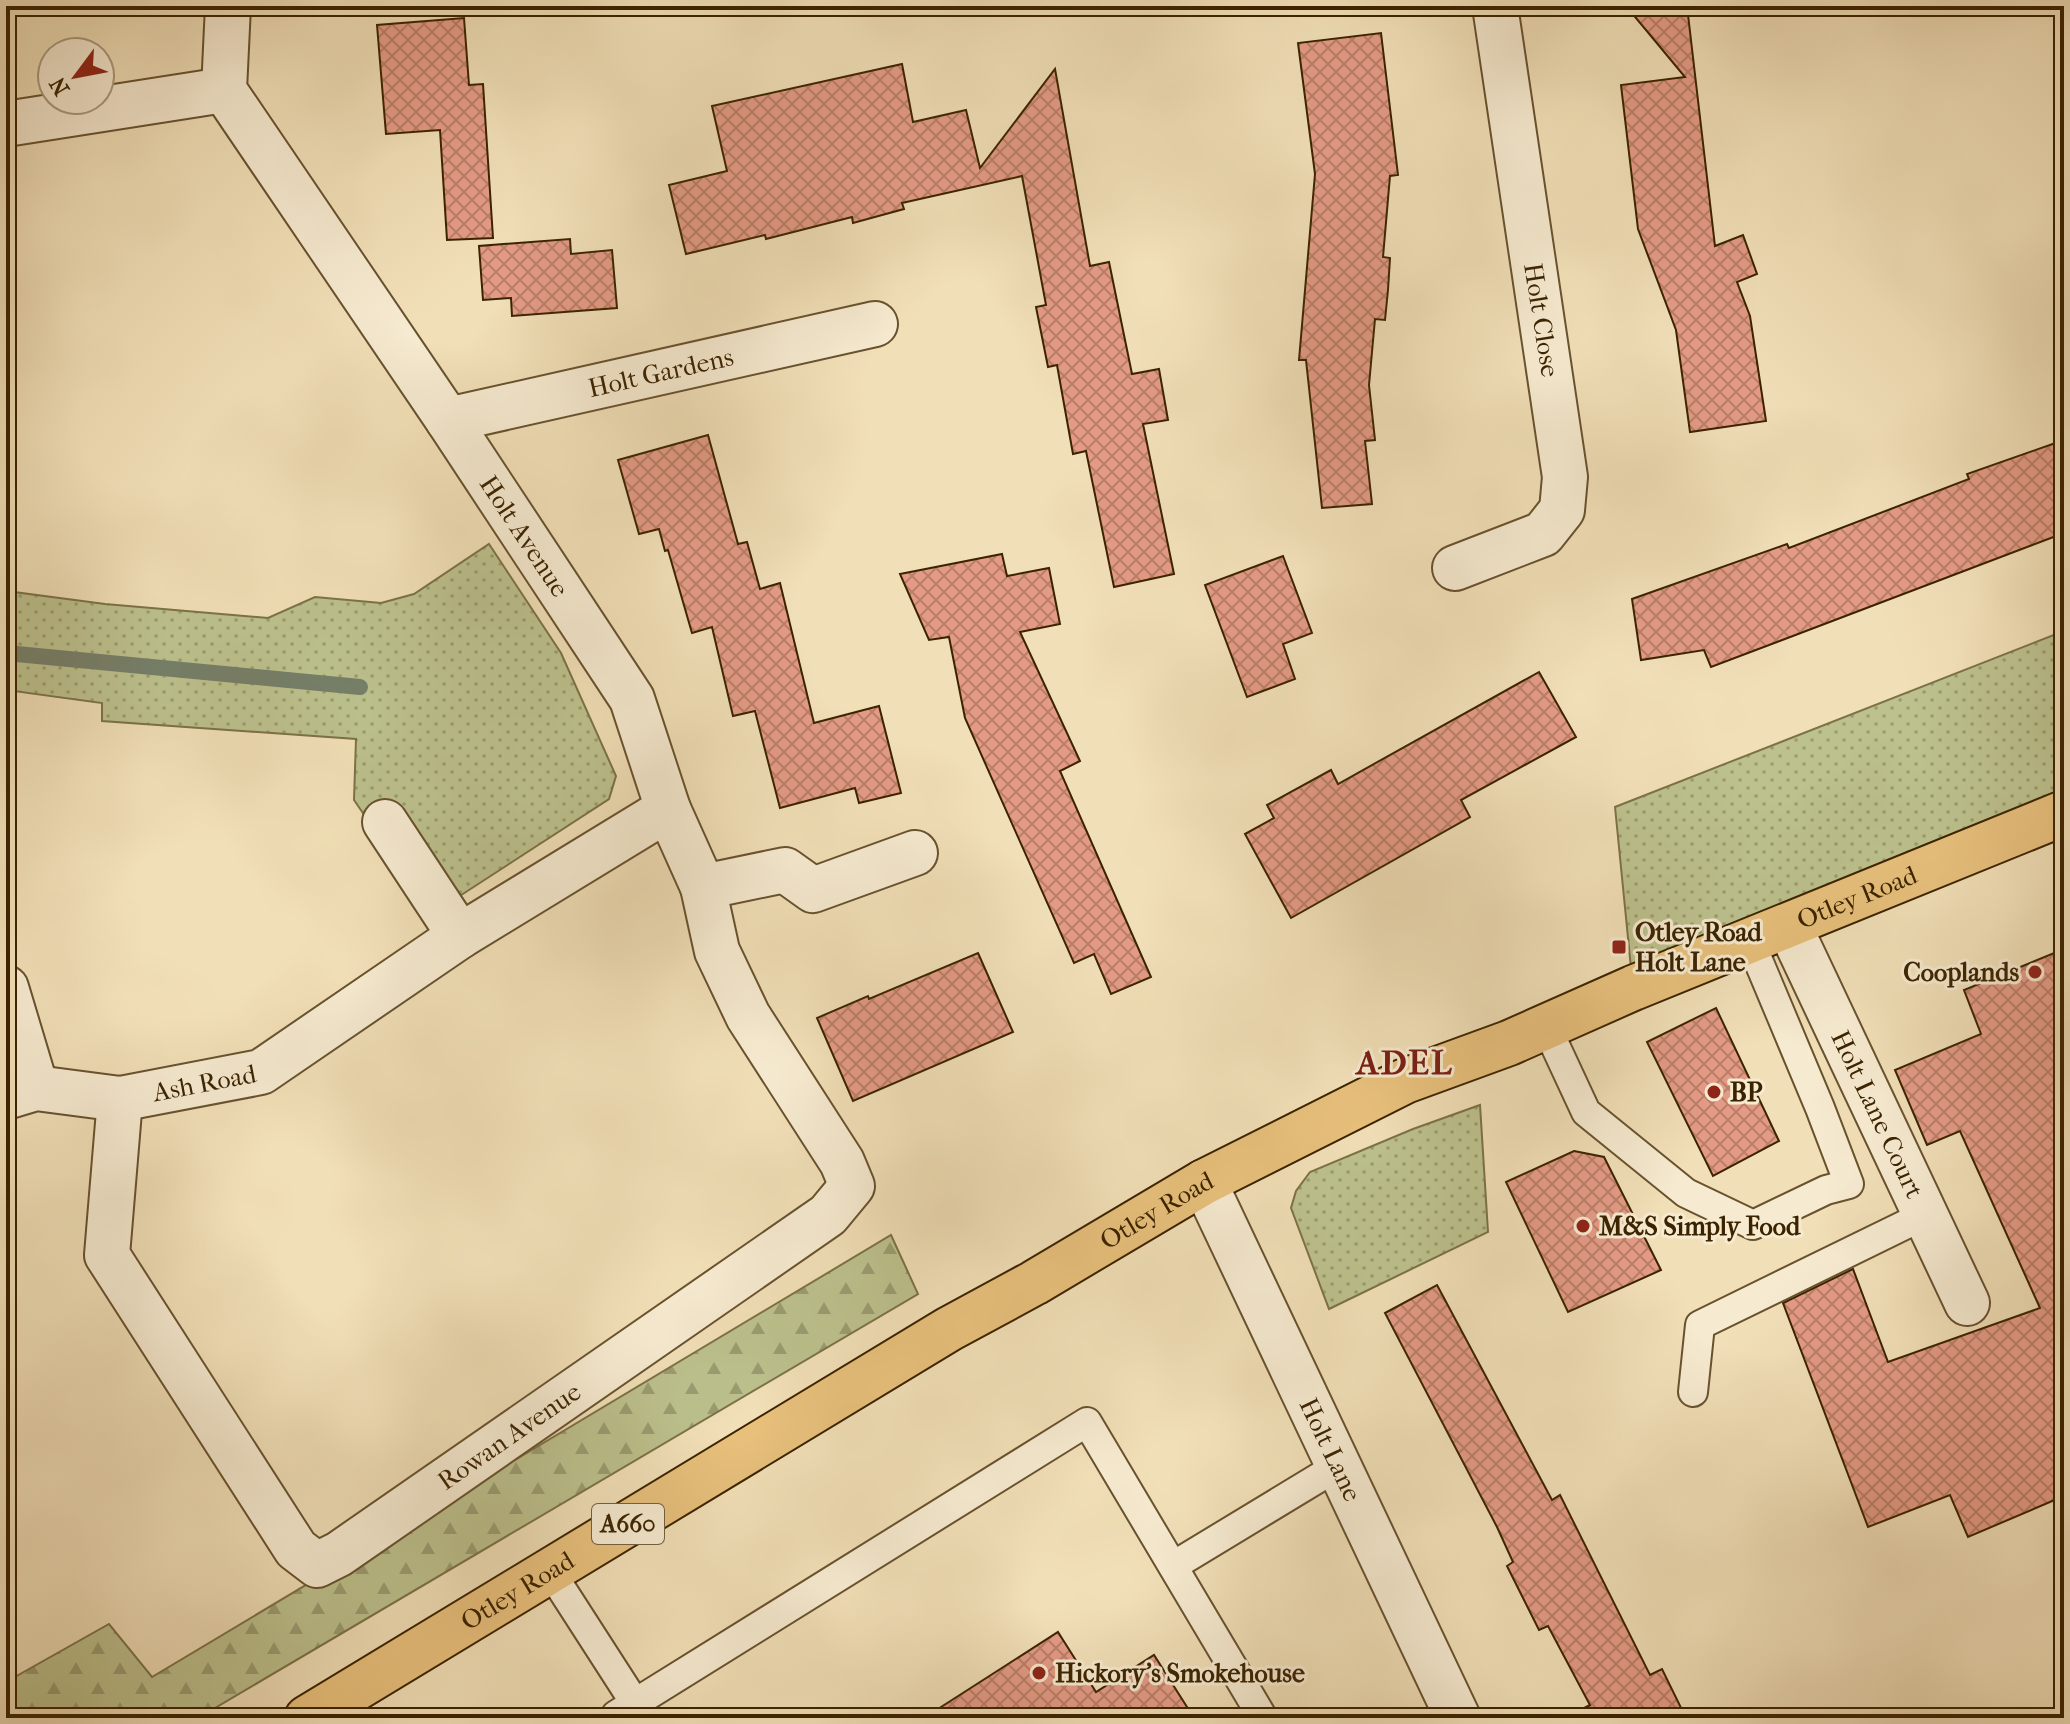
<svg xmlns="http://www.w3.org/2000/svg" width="2070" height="1724" viewBox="0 0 2070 1724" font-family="'IM FELL French Canon',serif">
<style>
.grass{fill:url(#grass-dots);stroke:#7c7246;stroke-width:2}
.forest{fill:url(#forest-firs);stroke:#7c7246;stroke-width:2}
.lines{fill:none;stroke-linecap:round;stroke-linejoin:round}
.stream{stroke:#757f69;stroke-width:16}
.building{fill:url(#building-cross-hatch);stroke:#3b2300;stroke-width:2}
.service-casing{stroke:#68522e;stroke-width:32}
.minor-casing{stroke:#68522e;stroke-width:48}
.trunk-casing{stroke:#3b2300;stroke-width:48}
.service{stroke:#f6ead0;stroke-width:28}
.minor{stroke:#f6ead0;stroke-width:44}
.trunk{stroke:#e8c07c;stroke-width:44}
.poi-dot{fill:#8f2418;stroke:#f6ead0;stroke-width:3}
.labels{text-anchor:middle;stroke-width:6;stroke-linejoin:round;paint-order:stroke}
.shield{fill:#f6ead0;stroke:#735f3e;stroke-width:2}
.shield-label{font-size:24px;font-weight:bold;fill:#3b2300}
.street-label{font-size:26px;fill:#3b2300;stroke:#f6ead0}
.poi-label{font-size:26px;font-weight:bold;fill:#3b2300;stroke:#f6ead0;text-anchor:start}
.district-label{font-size:34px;font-weight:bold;letter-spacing:2px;fill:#7a1f14;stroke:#f6ead0}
</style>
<defs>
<pattern id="grass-dots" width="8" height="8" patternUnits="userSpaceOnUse" patternTransform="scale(2)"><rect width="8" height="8" fill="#bcc18d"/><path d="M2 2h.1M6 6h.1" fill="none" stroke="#9a9c71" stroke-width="1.8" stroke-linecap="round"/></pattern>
<pattern id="forest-firs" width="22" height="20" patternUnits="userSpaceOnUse" patternTransform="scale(2)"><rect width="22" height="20" fill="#bcc18d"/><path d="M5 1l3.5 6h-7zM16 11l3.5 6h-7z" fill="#9a9c71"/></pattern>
<pattern id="building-cross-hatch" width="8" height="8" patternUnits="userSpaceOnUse" patternTransform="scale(2)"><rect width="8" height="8" fill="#e49b85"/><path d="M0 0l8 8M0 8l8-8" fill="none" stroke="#ba7e6a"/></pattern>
</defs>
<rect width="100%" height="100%" fill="#f1dfb7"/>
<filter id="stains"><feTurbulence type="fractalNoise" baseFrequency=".0025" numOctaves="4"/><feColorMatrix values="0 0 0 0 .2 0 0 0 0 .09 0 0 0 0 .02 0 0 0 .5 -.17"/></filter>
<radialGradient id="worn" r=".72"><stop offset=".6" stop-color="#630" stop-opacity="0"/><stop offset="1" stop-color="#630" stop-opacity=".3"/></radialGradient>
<g class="grass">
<polygon points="489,544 561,653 616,776 609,799 432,914 354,800 356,739 102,721 102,703 6,690 6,591 105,604 268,618 315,597 381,603 414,594"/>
<polygon points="2064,631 2064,813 1633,988 1615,807"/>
<polygon points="1480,1105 1488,1232 1329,1309 1291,1208 1296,1191 1310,1172 1413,1129"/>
</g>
<polygon class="forest" points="891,1235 918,1294 198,1718 6,1718 6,1682 109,1624 152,1677"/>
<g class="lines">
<polyline class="stream" points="6,653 360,687"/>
</g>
<g class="building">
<polygon points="1626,6 1687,6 1715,246 1743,235 1757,274 1737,282 1750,316 1766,421 1690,432 1676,330 1638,229 1621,85 1685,77"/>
<polygon points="464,18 469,85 483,84 493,238 447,240 440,130 386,134 377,25"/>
<polygon points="1381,33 1398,175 1390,176 1383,257 1390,258 1388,290 1385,320 1375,319 1369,385 1375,440 1365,441 1372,504 1322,508 1306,360 1299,360 1315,174 1298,43"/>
<polygon points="902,64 913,122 966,110 980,168 1055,69 1090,266 1109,262 1132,374 1159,369 1168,420 1143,424 1174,574 1114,587 1086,451 1073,454 1057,365 1048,367 1036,307 1046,305 1022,176 902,203 904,209 853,223 852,217 766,239 765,235 686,254 669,185 727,171 712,106"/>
<polygon points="570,239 571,254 612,250 617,308 512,316 511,298 483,300 479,246"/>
<polygon points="708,435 738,544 747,542 760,589 780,583 814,723 879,706 901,793 859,803 855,788 780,808 755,711 733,716 712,627 692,633 668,550 665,551 659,529 639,534 618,460"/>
<polygon points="2064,440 2064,533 1711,667 1704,650 1641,660 1632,599 1787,544 1789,548 1969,479 1967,474"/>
<polygon points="1002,554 1007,576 1049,568 1060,624 1020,632 1080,761 1060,771 1151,977 1111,994 1094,954 1074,963 965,718 949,637 929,640 900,574"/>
<polygon points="1283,556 1312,633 1283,644 1295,679 1247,697 1205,585"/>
<polygon points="1539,672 1576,737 1461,800 1470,817 1291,918 1245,834 1274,818 1267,805 1331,770 1338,784"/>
<polygon points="2064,949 2064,1496 1968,1537 1950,1495 1868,1527 1783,1303 1853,1269 1888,1362 2040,1308 1960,1131 1927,1145 1895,1070 1981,1034 1964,990"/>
<polygon points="978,953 1013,1032 853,1101 817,1018 868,996 869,999"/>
<polygon points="1716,1008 1779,1141 1713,1176 1647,1042"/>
<polygon points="1574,1151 1604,1157 1661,1270 1568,1312 1506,1182"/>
<polygon points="1437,1285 1552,1500 1560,1495 1650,1675 1662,1669 1686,1718 1565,1718 1590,1705 1548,1626 1539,1630 1507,1566 1513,1562 1497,1527 1385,1313"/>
<polygon points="1058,1632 1096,1692 1154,1655 1194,1718 924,1718"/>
</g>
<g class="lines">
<g class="service-casing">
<g id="service">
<polyline points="1546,1026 1586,1112 1686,1193 1753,1225 1826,1190 1849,1184 1820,1108 1750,941"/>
<polyline points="1693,1392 1700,1325 1925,1215"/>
<polyline points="1173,1566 1338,1466"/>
<polyline points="550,1571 635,1703"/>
<polyline points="618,1718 616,1715 1087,1422 1263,1718"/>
</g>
</g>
<g class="minor-casing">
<g id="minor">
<path id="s1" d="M228 6 224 90 448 420 632 699 668 809 703 887 785 870 813 890 915 853"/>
<polyline points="6,124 224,90"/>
<path id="s2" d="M448 420 875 324"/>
<polyline points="1455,568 1543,534 1562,510 1565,477 1495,6"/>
<polyline points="385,822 460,936"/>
<path id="s3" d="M1789 926 1967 1303"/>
<polyline points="6,988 36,1088"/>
<path id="s4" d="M6 1097 36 1088 120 1099 261 1072 460 936 668 809"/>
<path id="s5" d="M120 1099 107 1255 296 1549 317 1565 339 1554 828 1215 852 1186 842 1162 748 1016 717 951 703 887"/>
<path id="s6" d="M1204 1182 1458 1718"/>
</g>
</g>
<g class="trunk-casing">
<g id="trunk">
<path id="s7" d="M307 1718 949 1329 1034 1283 1204 1182 1405 1081 1509 1043 1633 988 2064 813"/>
</g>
</g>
<use href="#service" class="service"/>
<use href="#minor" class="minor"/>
<use href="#trunk" class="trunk"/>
</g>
<g class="poi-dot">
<rect x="1611" y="939" width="16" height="16" rx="4"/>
<circle cx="2035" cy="972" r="8"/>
<circle cx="1714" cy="1092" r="8"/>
<circle cx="1583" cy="1226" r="8"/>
<circle cx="1039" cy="1673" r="8"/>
</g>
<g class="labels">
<rect class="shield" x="592" y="1504" width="72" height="40" rx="6"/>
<g class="shield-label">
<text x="628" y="1532">A660</text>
</g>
<g class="street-label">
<text transform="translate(1542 320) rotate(81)" y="9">Holt Close</text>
<text dy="9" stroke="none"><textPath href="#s2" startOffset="218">Holt Gardens</textPath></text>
<text dy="9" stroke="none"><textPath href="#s1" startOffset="622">Holt Avenue</textPath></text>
<text dy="9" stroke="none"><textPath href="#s7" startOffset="1758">Otley Road</textPath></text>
<text dy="9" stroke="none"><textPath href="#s4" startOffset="202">Ash Road</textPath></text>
<text dy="9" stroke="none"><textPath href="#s3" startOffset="208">Holt Lane Court</textPath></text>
<text dy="9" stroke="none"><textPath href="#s7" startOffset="990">Otley Road</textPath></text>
<text dy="9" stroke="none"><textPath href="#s5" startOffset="764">Rowan Avenue</textPath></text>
<text dy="9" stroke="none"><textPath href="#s6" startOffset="296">Holt Lane</textPath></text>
<text dy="9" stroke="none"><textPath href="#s7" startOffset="246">Otley Road</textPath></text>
</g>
<g class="poi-label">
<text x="1635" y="941">Otley Road<tspan x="1635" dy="30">Holt Lane</tspan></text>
<text x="2019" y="981" text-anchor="end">Cooplands</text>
<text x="1730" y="1101">BP</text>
<text x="1599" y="1235">M&amp;S Simply Food</text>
<text x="1055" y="1682">Hickory's Smokehouse</text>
</g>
<g class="district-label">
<text x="1405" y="1074">ADEL</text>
</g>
</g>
<rect width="2070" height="1724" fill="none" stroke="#f1dfb7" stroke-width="32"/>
<rect x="8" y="8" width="2054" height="1708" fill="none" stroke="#3b2300" stroke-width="4"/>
<rect x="16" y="16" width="2038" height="1692" fill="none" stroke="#3b2300" stroke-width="2"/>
<g transform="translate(76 76) rotate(238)"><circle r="38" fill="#f6ead0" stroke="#ab9a7d" stroke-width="2"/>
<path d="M0-6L14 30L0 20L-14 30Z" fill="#8f2418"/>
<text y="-12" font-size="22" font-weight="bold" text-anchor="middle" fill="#3b2300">N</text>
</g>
<rect width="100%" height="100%" filter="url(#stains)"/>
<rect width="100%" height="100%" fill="url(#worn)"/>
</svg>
